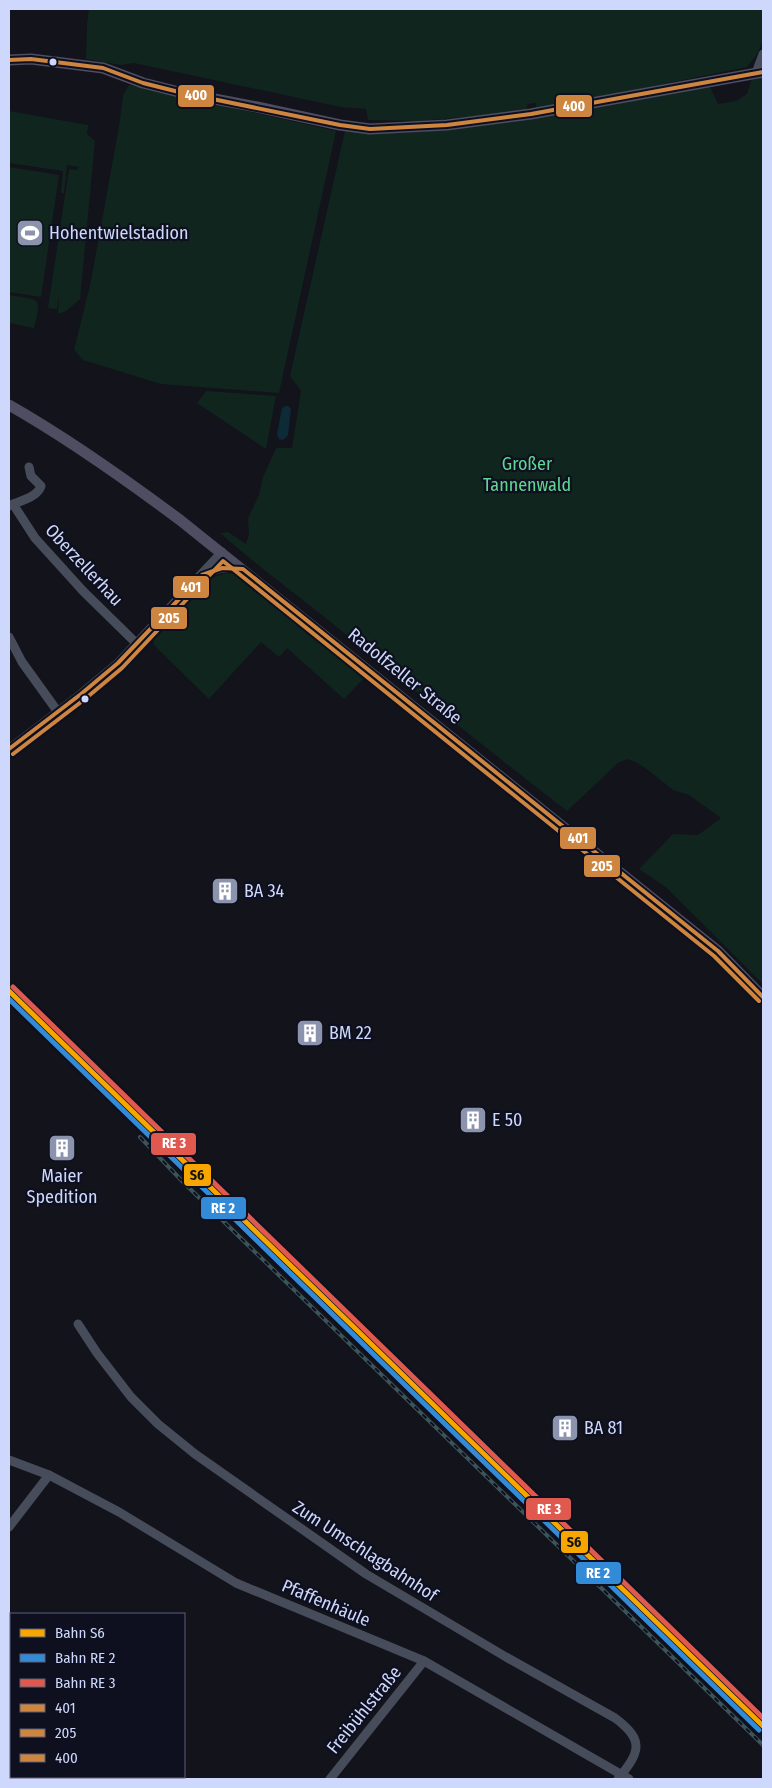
<svg xmlns="http://www.w3.org/2000/svg" width="772" height="1788" viewBox="0 0 772 1788" font-family="'Fira Sans Condensed',sans-serif">
<style>
.green{fill:#11251f}
.water{fill:#0d2a37}
.lines{fill:none;stroke-linecap:round;stroke-linejoin:round}
.minor{stroke:#474c5b;stroke-width:9}
.major{stroke:#4e4d62;stroke-width:11}
.rail-casing{stroke:#3b5459;stroke-width:4}
.rail{stroke:#0e101f;stroke-width:2;stroke-dasharray:5.5;stroke-linecap:butt}
.bus-1-casing{stroke:#0e101f;stroke-width:8}
.bus-2-casing{stroke:#0e101f;stroke-width:8}
.bus-3-casing{stroke:#0e101f;stroke-width:8}
.bus-1{stroke:#cd853f;stroke-width:4}
.bus-2{stroke:#cd853f;stroke-width:4}
.bus-3{stroke:#cd853f;stroke-width:4}
.rail-1-casing{stroke:#0e101f;stroke-width:9}
.rail-2-casing{stroke:#0e101f;stroke-width:9}
.rail-3-casing{stroke:#0e101f;stroke-width:9}
.rail-1{stroke:#f7a600;stroke-width:5}
.rail-2{stroke:#338bd7;stroke-width:5}
.rail-3{stroke:#e0594e;stroke-width:5}
.bus-dot{fill:#ced8fc;stroke:#0e101f;stroke-width:2}
.labels{text-anchor:middle;stroke-width:4.5;stroke-linejoin:round;paint-order:stroke}
.poi-label{font-size:18px;fill:#ced8fc;stroke:#0e101f;text-anchor:start}
.park-label{font-size:18px;fill:#5fd792;stroke:#0e101f}
.street-label{font-size:18px;fill:#ced8fc;stroke:#0e101f}
.line-badge{stroke:#0e101f;stroke-width:2}
.badge-label{font-size:14px;text-anchor:middle;font-weight:bold;fill:#fff}
.pale-badge-label{font-size:14px;text-anchor:middle;font-weight:bold;fill:#111}
</style>
<rect width="100%" height="100%" fill="#12131b"/>
<g class="green">
<path d="M89 9H763C763 38 767 44 747 67L536 110V103L528 104 526 111 420 121 368 120 366 109 341 107 134 63 121 65 86 59 87 24Z"/>
<path d="M763 77V984L667 888 639 869 673 834 698 835 721 818 689 795 673 790 648 770 636 762 627 759 618 763 567 811C488 750 410 687 332 623 295 593 256 565 220 533L228 532 246 544 249 535 248 518 259 495 263 477 276 448H292L301 391 290 376 345 131C392 136 438 131 485 125 561 115 635 100 710 87L718 104 736 101 747 94 752 78Z"/>
<polygon points="129,85 336,131 279,393 161,384 83,360 74,350 91,281 120,121 123,95"/>
<polygon points="9,111 88,125 87,134 95,141 80,299 66,311 58,314 59,295 57,309 48,308 69,169 77,170 79,167 67,165 64,193 61,193 63,171 9,163"/>
<polygon points="9,167 59,175 41,297 9,292"/>
<polygon points="9,295 33,299 37,302 38,310 34,328 9,323"/>
<polygon points="206,391 276,396 266,449 197,403"/>
<polygon points="226,573 236,574 251,582 367,675 344,699 287,648 279,657 261,642 209,699 154,645 153,636 211,578"/>
</g>
<polygon class="water" points="285,406 288,406 291,409 288,435 283,440 279,439 277,434 282,408"/>
<g class="lines">
<g class="minor">
<polyline points="756,73 763,54"/>
<polyline points="13,504 35,538 83,591 137,644"/>
<path d="M9 506C19 501 37 498 41 486L31 476 29 467"/>
<path d="M204 574C217 569 226 566 240 568"/>
<polyline points="9,637 22,662 58,712"/>
<polyline points="9,749 81,694 118,663 222,552"/>
<path d="M78 1324 97 1353 131 1397 158 1424 195 1454 366 1574 506 1657 615 1718C646 1741 639 1753 618 1779"/>
<polyline points="9,1460 49,1475 119,1512 236,1583 424,1661 629,1779"/>
<polyline points="9,1527 49,1475"/>
<polyline points="9,1689 11,1691"/>
<polyline points="9,1748 11,1745"/>
<polyline points="120,1777 123,1779"/>
<polyline points="330,1779 424,1661"/>
</g>
<g class="major">
<polyline points="9,60 31,59 103,68 143,83 183,93 257,107 340,125 370,129 447,125 531,114 763,72"/>
<path d="M9 405C69 439 125 479 180 520L718 951 763 997"/>
</g>
<g class="rail-casing">
<polyline id="rail" points="140,1137 184,1183 763,1745"/>
</g>
<use href="#rail" class="rail"/>
<g class="bus-1-casing">
<polyline id="bus-1" points="9,749 81,694 118,663 202,575 222,568 243,569 718,951 763,997"/>
</g>
<g class="bus-2-casing">
<polyline id="bus-2" points="13,754 85,699 122,668 223,561 714,956 759,1001"/>
</g>
<g class="bus-3-casing">
<polyline id="bus-3" points="9,60 31,59 103,68 143,83 183,93 340,125 370,129 447,125 531,114 763,72"/>
</g>
<use href="#bus-1" class="bus-1"/>
<use href="#bus-2" class="bus-2"/>
<use href="#bus-3" class="bus-3"/>
<g class="rail-1-casing">
<polyline id="rail-1" points="9,991 763,1726"/>
</g>
<g class="rail-2-casing">
<polyline id="rail-2" points="9,999 759,1730"/>
</g>
<g class="rail-3-casing">
<polyline id="rail-3" points="13,987 763,1718"/>
</g>
<use href="#rail-1" class="rail-1"/>
<use href="#rail-2" class="rail-2"/>
<use href="#rail-3" class="rail-3"/>
</g>
<defs>
<g id="stadium-square" transform="scale(1.4375)"><rect x="-9" y="-9" width="18" height="18" rx="4" fill="#8c93ad" stroke="#0e101f"/><path d="M0-5a6.5 5 0 1 0 0 10a6.5 5 0 1 0 0-10ZM-3.5-1.8h7v3.6h-7Z" fill="#fff"/></g>
<g id="building-square" transform="scale(1.4375)"><rect x="-9" y="-9" width="18" height="18" rx="4" fill="#8c93ad" stroke="#0e101f"/><path d="M-4-6H4V6H1V3H-1V6H-4ZM-2.5-4.3h1.7v1.8h-1.7ZM.8-4.3h1.7v1.8H.8ZM-2.5-1h1.7V.8h-1.7ZM.8-1h1.7V.8H.8Z" fill="#fff"/></g>
</defs>
<g fill-rule="evenodd">
<use href="#stadium-square" x="30" y="233"/>
<use href="#building-square" x="225" y="891"/>
<use href="#building-square" x="310" y="1033"/>
<use href="#building-square" x="473" y="1120"/>
<use href="#building-square" x="62" y="1148"/>
<use href="#building-square" x="565" y="1428"/>
</g>
<g class="bus-dot">
<circle cx="53" cy="62" r="4.5"/>
<circle cx="85" cy="699" r="4.5"/>
</g>
<g class="labels">
<g class="poi-label">
<text x="49" y="239">Hohentwielstadion</text>
<text x="244" y="897">BA 34</text>
<text x="329" y="1039">BM 22</text>
<text x="492" y="1126">E 50</text>
<text x="62" y="1182" text-anchor="middle">Maier<tspan x="62" dy="21">Spedition</tspan></text>
<text x="584" y="1434">BA 81</text>
</g>
<g class="park-label">
<text x="527" y="470">Großer<tspan x="527" dy="21">Tannenwald</tspan></text>
</g>
<g class="street-label">
<text transform="translate(84 565) rotate(47)" y="6">Oberzellerhau</text>
<text transform="translate(405 676) rotate(39)" y="6">Radolfzeller Straße</text>
<text transform="translate(365 1551) rotate(33)" y="6">Zum Umschlagbahnhof</text>
<text transform="translate(326 1603) rotate(23)" y="6">Pfaffenhäule</text>
<text transform="translate(364 1710) rotate(-51)" y="6">Freibühlstraße</text>
</g>
</g>
<g class="line-badge">
<rect x="177" y="84" width="38" height="24" rx="5" fill="#cd853f"/>
<rect x="555" y="94" width="38" height="24" rx="5" fill="#cd853f"/>
<rect x="172" y="575" width="38" height="24" rx="5" fill="#cd853f"/>
<rect x="150" y="606" width="38" height="24" rx="5" fill="#cd853f"/>
<rect x="559" y="826" width="38" height="24" rx="5" fill="#cd853f"/>
<rect x="583" y="854" width="38" height="24" rx="5" fill="#cd853f"/>
<rect x="150" y="1132" width="47" height="24" rx="5" fill="#e0594e"/>
<rect x="183" y="1163" width="29" height="24" rx="5" fill="#f7a600"/>
<rect x="200" y="1196" width="47" height="24" rx="5" fill="#338bd7"/>
<rect x="525" y="1497" width="47" height="24" rx="5" fill="#e0594e"/>
<rect x="560" y="1530" width="29" height="24" rx="5" fill="#f7a600"/>
<rect x="575" y="1561" width="47" height="24" rx="5" fill="#338bd7"/>
</g>
<g class="badge-label">
<text x="196" y="100">400</text>
<text x="574" y="111">400</text>
<text x="191" y="592">401</text>
<text x="169" y="623">205</text>
<text x="578" y="843">401</text>
<text x="602" y="871">205</text>
<text x="174" y="1148">RE 3</text>
<text x="223" y="1213">RE 2</text>
<text x="549" y="1514">RE 3</text>
<text x="598" y="1578">RE 2</text>
</g>
<g class="pale-badge-label">
<text x="197" y="1180">S6</text>
<text x="574" y="1547">S6</text>
</g>
<rect width="772" height="1788" fill="none" stroke="#ced8fc" stroke-width="20"/>
<rect x="10" y="1613" width="175" height="165" fill="#0e101f" stroke="#5b6077"/>
<rect x="20" y="1629" width="25" height="8" fill="#f7a600" stroke="#5b6077"/>
<text x="55" y="1638" font-size="15" fill="#ced8fc">Bahn S6</text>
<rect x="20" y="1654" width="25" height="8" fill="#338bd7" stroke="#5b6077"/>
<text x="55" y="1663" font-size="15" fill="#ced8fc">Bahn RE 2</text>
<rect x="20" y="1679" width="25" height="8" fill="#e0594e" stroke="#5b6077"/>
<text x="55" y="1688" font-size="15" fill="#ced8fc">Bahn RE 3</text>
<rect x="20" y="1704" width="25" height="8" fill="#cd853f" stroke="#5b6077"/>
<text x="55" y="1713" font-size="15" fill="#ced8fc">401</text>
<rect x="20" y="1729" width="25" height="8" fill="#cd853f" stroke="#5b6077"/>
<text x="55" y="1738" font-size="15" fill="#ced8fc">205</text>
<rect x="20" y="1754" width="25" height="8" fill="#cd853f" stroke="#5b6077"/>
<text x="55" y="1763" font-size="15" fill="#ced8fc">400</text>
</svg>
